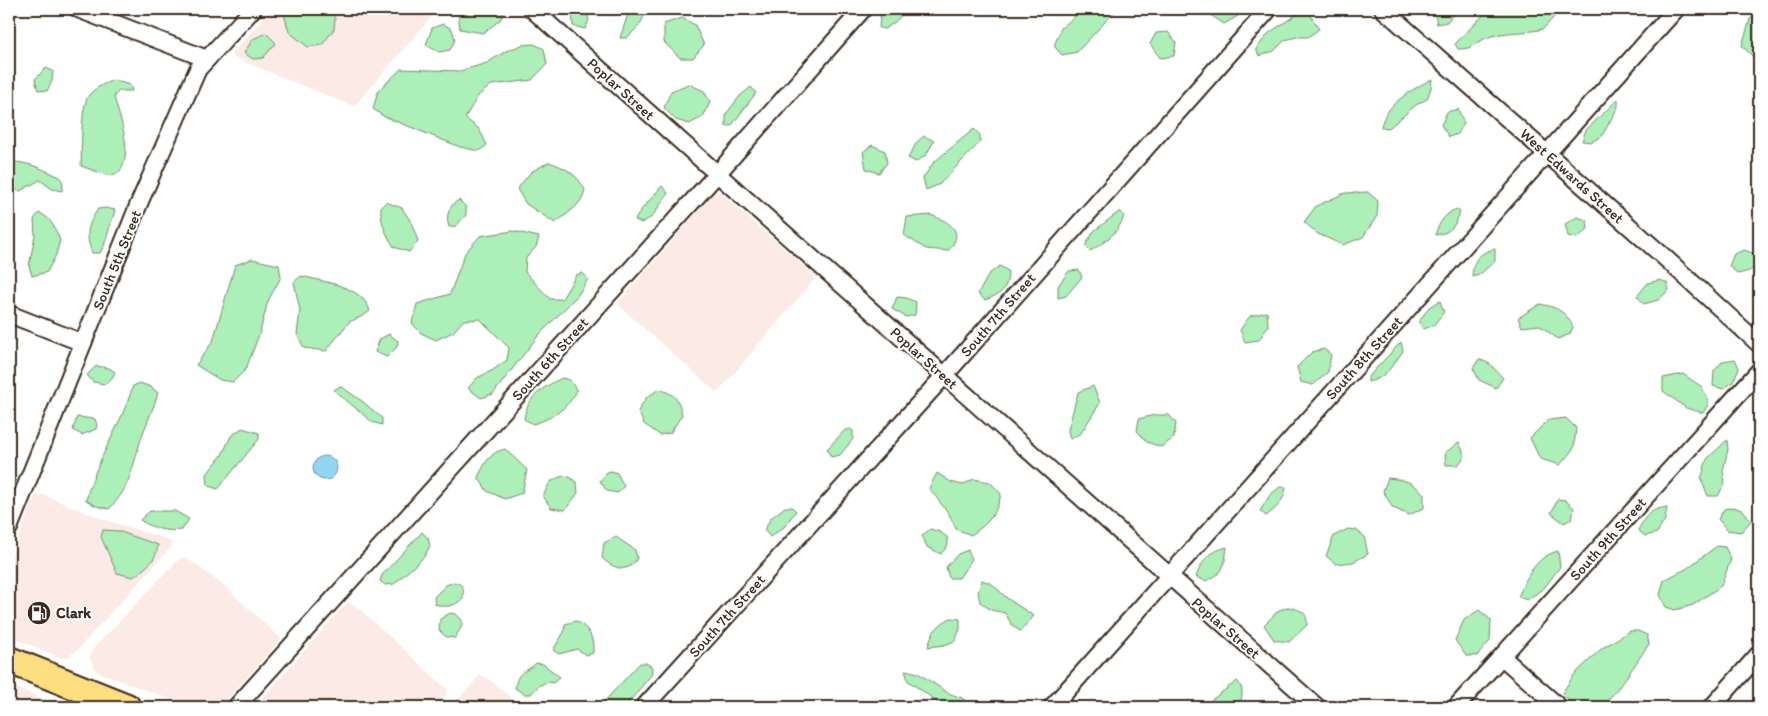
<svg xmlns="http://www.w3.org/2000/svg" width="1768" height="716" viewBox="0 0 1768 716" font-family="Itim,sans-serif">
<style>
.built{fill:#fbeae5}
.green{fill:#acefb8;stroke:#748c6b}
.water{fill:#91d7f3;stroke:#6f929e}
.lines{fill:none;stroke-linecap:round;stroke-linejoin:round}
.street-casing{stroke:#3b2a1e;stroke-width:20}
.primary-casing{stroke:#3b2a1e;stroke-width:30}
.street{stroke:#fff;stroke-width:16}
.primary{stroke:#fedf80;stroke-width:26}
.labels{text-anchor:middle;stroke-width:4;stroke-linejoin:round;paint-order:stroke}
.street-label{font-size:15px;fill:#3b2a1e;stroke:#fff}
.poi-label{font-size:15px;font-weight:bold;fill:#3b2a1e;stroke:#fff;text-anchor:start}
</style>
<rect width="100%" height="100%" fill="#fff"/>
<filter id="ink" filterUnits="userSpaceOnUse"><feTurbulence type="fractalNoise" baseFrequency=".02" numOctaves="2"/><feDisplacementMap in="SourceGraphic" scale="10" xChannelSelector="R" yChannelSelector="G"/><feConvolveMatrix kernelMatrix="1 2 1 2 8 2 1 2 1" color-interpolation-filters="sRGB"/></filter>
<g filter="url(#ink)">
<g class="built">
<polygon points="272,9 438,9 356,104 353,106 233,57 232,53"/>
<polygon points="718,191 814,275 814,280 717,393 617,304 715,192"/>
<polygon points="39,495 43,495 102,519 166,539 172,543 172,546 77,650 68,657 62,658 9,636 9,563 35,496"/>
<polygon points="184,557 191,561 228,589 281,639 220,707 190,707 96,671 90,658 92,650 178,560"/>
<polygon points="349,603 356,606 447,689 446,695 436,707 255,707 345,605"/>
<polygon points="480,675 488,679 523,707 452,707"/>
<polygon points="9,685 64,707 9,707"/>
</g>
<g class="green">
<polygon points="288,9 327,9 335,18 334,29 322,45 308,47 289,32 284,14"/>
<polygon points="461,9 502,9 505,11 500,20 483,33 460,29 458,11"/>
<polygon points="580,9 586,9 589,20 585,29 573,26 572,13"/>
<path d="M633 9H644C646 21 635 30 627 38H620L628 14Z"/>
<polygon points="887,9 907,9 895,22 885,29 879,28 880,17"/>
<polygon points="1084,9 1117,9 1077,52 1062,55 1054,46 1061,28"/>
<polygon points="1212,9 1241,9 1238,16 1224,24 1209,14"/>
<polygon points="1434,9 1457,9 1447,22 1437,24"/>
<path d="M1489 9H1557L1556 15 1543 29C1523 34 1504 30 1484 39 1471 45 1474 49 1458 49L1455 44Z"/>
<polygon points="1300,12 1309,13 1319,29 1308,37 1297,37 1285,40 1274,51 1259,56 1256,49 1269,33"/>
<polygon points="1759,13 1759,63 1742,46 1750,19"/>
<polygon points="682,18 695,25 704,45 693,58 680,58 664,42 664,24"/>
<polygon points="443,24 452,29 455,40 450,50 439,52 426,45 432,28"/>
<polygon points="1168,32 1176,42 1174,56 1160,58 1150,44 1156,33"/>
<polygon points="266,33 276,43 263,58 253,59 244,53 253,39"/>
<polygon points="534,44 544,49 547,64 532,80 491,85 478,96 465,118 479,129 487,145 479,151 460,147 383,116 373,109 378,91 401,69 460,71 487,63 506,51 522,45"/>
<polygon points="46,68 53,71 52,81 47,91 38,90 35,79"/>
<path d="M1432 79 1431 88 1427 99 1416 105 1389 128 1381 127C1385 104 1413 89 1432 79Z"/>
<path d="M113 80 130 85 132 91H119L114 96C120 121 134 150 119 173L109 176 81 166C82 151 80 106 89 95 95 87 105 84 113 80Z"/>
<polygon points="689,84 704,91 710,102 703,117 689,124 676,120 664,108 671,91"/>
<polygon points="751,87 756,93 732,125 726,127 726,114 740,96"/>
<polygon points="1618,99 1618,107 1602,136 1591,142 1582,141 1586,130"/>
<polygon points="1458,109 1464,123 1458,134 1449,137 1441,125 1447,112"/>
<polygon points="974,129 980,135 980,142 940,184 926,190 923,178 934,162"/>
<polygon points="924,136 934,141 926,155 916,162 908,158 917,142"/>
<polygon points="872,145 885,151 887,163 879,173 866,169 863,152"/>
<path d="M12 162C30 162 44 170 60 177L63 183 62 191 52 189 40 180 20 191 10 189C7 181 7 169 12 162Z"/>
<path d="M549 162C565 167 578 175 585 190 582 206 566 214 555 223L526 204 517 189 531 172Z"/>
<polygon points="662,186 668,193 652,217 641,223 635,220 641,210"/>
<polygon points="1368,192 1378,201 1377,216 1363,237 1343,245 1318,234 1304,222 1316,206 1345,193"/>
<path d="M459 200 466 207V215L456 226 449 227C445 216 449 205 459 200Z"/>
<path d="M386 202 402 208 411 222 418 241 409 252 394 247C386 234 380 223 381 207Z"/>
<path d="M106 208 115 210 104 246 100 253H92C85 234 87 226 98 209Z"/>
<path d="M1457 209 1460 212C1455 226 1451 233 1435 235 1439 223 1445 213 1457 209Z"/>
<path d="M1120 211 1124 215C1120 232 1104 243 1090 251L1085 246 1094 231Z"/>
<path d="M39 213C51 217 55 229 60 240L56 255 47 272 32 276 29 266 35 235 34 219Z"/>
<path d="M931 215C941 219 960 226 955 240 954 244 950 248 948 251L926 249 904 235 907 217Z"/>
<polygon points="1577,217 1587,220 1588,229 1577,238 1568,236 1565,224"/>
<polygon points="513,231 539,237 536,247 526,258 525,272 550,299 562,299 576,275 583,273 588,279 578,295 538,336 493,394 481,398 468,388 477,378 493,370 507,360 509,348 480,319 464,320 453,332 436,340 421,333 412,323 417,304 450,294 465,253 480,236"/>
<path d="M1495 249V261L1479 275 1472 277C1473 260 1478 253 1495 249Z"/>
<polygon points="1744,250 1755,254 1759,258 1759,264 1749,271 1738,274 1729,266 1734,254"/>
<polygon points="252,259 279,265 281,277 268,301 260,332 246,369 233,382 220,380 196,365 213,341 235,265"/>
<path d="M1000 266 1008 271C1008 290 1001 294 985 300L978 294 989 274Z"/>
<polygon points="1079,270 1082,277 1066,296 1058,298 1058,286 1069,271"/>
<path d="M301 276C324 282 363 286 370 311L363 316 349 322 326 351 304 348 297 334 300 311 294 282Z"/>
<polygon points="1660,280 1667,283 1669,290 1658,300 1644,304 1637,296 1648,283"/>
<polygon points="897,297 906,298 916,302 915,315 906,317 892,309"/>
<polygon points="1440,301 1444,312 1433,326 1423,329 1419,322 1429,307"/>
<path d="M1540 304C1556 307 1566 311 1573 327L1570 334 1558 339 1539 325 1522 327 1518 318Z"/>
<polygon points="1267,312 1268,326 1259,340 1245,342 1240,330 1250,316"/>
<polygon points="389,334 398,341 397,347 387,357 375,352 380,339"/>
<path d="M1401 342 1403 351C1393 365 1386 378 1368 382V377Z"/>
<polygon points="1324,349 1331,355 1328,372 1313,385 1301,382 1297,367 1312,352"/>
<polygon points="1479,359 1490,364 1503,378 1496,388 1479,380 1473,368"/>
<polygon points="1735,359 1739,368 1733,382 1723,389 1713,386 1714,371 1723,361"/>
<polygon points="96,366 109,368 115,372 112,378 105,384 93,382 87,375"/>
<polygon points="1683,374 1702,387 1709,403 1703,413 1686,408 1663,391 1663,378"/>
<path d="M562 378 570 380 577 391C567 409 551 419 533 424L524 419C527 397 543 387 562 378Z"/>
<path d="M140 383 151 387 158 393C154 407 148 420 143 433 133 462 132 487 109 509L96 506 86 500C96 460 121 426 133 386Z"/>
<polygon points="340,386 362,401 382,418 382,425 372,422 334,390"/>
<polygon points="1093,386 1100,403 1081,433 1070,439 1068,430 1078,392"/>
<path d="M659 389C675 394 679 399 682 415L670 433 660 435 644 424 638 411 646 398Z"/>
<polygon points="1154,415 1169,415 1176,423 1174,438 1161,447 1147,442 1137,431 1139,419"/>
<polygon points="77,417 95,419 97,425 96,429 82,435 73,430"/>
<polygon points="1566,418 1576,428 1574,448 1560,465 1540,459 1530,438 1548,420"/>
<polygon points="242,428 259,433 259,439 218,489 208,486 207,474 222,455 231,436"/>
<polygon points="850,429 853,431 853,439 840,455 831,457 827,449 844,431"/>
<polygon points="1727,440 1728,449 1723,471 1725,483 1718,496 1708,496 1701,479 1707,459"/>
<polygon points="1459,442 1465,456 1458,465 1446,465 1445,453"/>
<path d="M505 449 527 470 522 493 505 499 487 491 478 477C485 463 490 452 505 449Z"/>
<polygon points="611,471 617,473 624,486 618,493 607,491 600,481 607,472"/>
<path d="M937 473 951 482 962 485 974 479 990 482 1001 494C997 514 988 524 971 535L956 529 949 514 929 488Z"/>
<polygon points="562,476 570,477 577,483 578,493 565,510 551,508 543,496 550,482"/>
<path d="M1388 478C1405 480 1412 481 1424 494V508L1409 515 1393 508 1383 491Z"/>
<path d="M1280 487H1286C1284 501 1277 508 1266 516L1260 511 1270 495Z"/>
<polygon points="1558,499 1565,500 1574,508 1572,519 1564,523 1551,513"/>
<polygon points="785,507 792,507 796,511 784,527 770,537 764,530 771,518"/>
<path d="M1667 507 1665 520 1657 533 1645 536 1638 530C1647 514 1649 510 1667 507Z"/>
<polygon points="1734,507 1744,511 1751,521 1741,532 1727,530 1718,519 1724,509"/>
<path d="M150 511H175L189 519 182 530C166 532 154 529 140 520Z"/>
<polygon points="930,529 940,532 947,537 948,545 941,554 927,547 922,536"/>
<polygon points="1348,529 1356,530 1364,536 1368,554 1353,562 1336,564 1326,556 1334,536"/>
<path d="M103 530 118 531 158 545C156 562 146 567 133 577L117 573 101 537Z"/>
<polygon points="422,532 428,538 430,546 424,557 394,584 385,585 380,581 382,575"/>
<path d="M616 537 635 550 637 558C629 575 612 568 602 558L604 543Z"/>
<polygon points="1717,546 1725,547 1731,559 1721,586 1693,605 1675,610 1666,607 1660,595 1664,580 1686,569"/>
<path d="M1227 547C1225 565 1223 575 1205 581L1196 577C1203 560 1208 552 1227 547Z"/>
<polygon points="968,550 972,559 959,578 949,578 946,567 958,554"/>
<path d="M1558 551 1560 567 1544 588 1527 600 1518 597C1527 577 1535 557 1558 551Z"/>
<polygon points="982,580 992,584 1008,599 1034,616 1020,631 1012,625 1005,613 991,610 980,602 978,592"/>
<path d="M454 582C464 584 464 589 463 599 452 607 447 608 435 604L434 597 446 585Z"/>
<path d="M1290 607C1302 611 1307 611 1307 625L1289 642 1274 640 1264 625 1279 610Z"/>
<polygon points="1479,610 1491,620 1490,641 1477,656 1466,656 1455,640 1464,620"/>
<polygon points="450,613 456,614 462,620 462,626 455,638 446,637 439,630 440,619"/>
<path d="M951 618 960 619V629L955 641 944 645 928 647C931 633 938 624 951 618Z"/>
<path d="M576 621C589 628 594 637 593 653L586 655 577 649 559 654 553 650 564 632 565 624Z"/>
<path d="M1630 631H1638L1647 635 1649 644C1639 658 1613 701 1598 707 1592 709 1580 708 1574 706L1562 693 1574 675 1601 649Z"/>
<path d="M536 663 543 664 560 677 553 683C544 680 537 687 531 694H524L515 688C518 669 525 674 536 663Z"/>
<polygon points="640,663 646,663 652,667 652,674 625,707 599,707"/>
<polygon points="905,670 918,673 948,693 962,698 973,707 943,707 924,692 908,681"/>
<path d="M1237 681C1245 689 1242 697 1239 707H1202Z"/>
</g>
<circle class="water" cx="325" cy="468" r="12"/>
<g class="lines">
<g class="street-casing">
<g id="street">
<polyline points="78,9 207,59"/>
<polyline points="532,9 1317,707"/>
<polyline points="1383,9 1663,256 1759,344"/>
<polyline points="9,314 83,343"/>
<polyline points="9,528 140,201 194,78 198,69 253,9"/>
<polyline points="1502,657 1559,707"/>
<polyline points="236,707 717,174 863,9"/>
<polyline points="644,707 944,376 1269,9"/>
<polyline points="1052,707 1676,9"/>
<polyline points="1456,707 1759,371"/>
<polyline points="1712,707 1759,654"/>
</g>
</g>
<g class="primary-casing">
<polyline id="primary" points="9,660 127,707"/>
</g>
<use href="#street" class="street"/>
<use href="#primary" class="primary"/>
</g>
</g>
<defs>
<g id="fuel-disc" transform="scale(1.25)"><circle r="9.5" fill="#3b2a1e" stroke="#fff"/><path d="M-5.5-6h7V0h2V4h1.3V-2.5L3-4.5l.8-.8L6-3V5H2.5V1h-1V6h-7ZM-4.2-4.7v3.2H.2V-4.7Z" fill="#fff"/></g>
</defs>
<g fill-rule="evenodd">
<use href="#fuel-disc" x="39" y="613"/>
</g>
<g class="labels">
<g class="street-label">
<text transform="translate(621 89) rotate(42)" y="5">Poplar Street</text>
<text transform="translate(1572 176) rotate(42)" y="5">West Edwards Street</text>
<text transform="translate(117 260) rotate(-68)" y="5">South 5th Street</text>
<text transform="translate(998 315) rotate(-49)" y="5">South 7th Street</text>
<text transform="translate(924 358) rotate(42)" y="5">Poplar Street</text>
<text transform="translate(1364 358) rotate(-48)" y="5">South 8th Street</text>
<text transform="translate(550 359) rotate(-48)" y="5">South 6th Street</text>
<text transform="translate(1608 539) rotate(-48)" y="5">South 9th Street</text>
<text transform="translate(727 616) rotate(-48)" y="5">South 7th Street</text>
<text transform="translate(1226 628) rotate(41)" y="5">Poplar Street</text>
</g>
<g class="poi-label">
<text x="56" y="618">Clark</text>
</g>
</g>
<rect width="1768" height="716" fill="none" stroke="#fff" stroke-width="30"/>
<rect x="15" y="15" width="1738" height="686" fill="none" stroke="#3b2a1e" stroke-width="2" filter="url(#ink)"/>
</svg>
